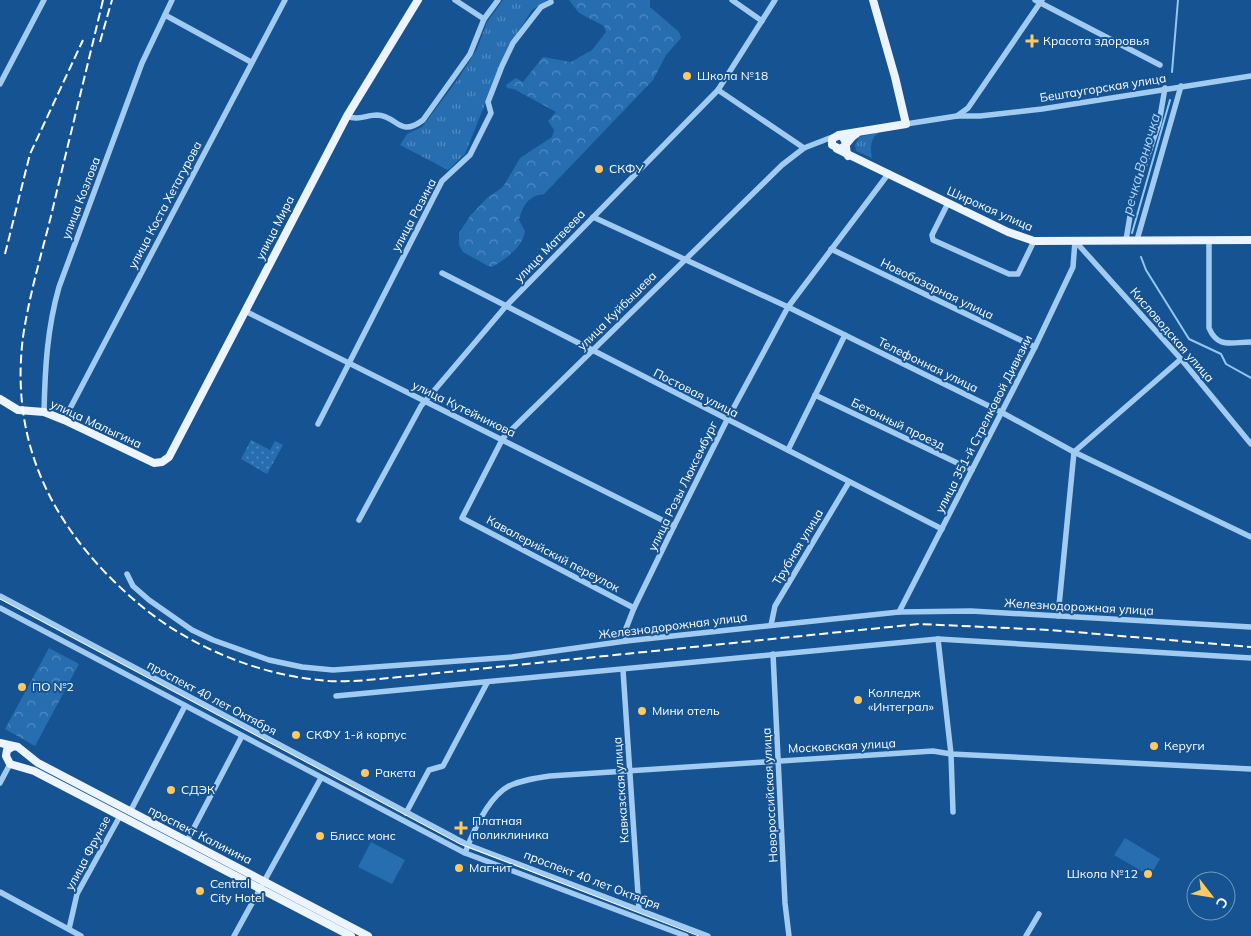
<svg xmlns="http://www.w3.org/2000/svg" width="1251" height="936" viewBox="0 0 1251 936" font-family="Mulish,sans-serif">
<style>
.grass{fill:url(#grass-tufts)}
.forest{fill:url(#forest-crowns)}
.park{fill:url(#park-dots)}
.garden{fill:#276eb1}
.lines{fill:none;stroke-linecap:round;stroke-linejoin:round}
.stream{stroke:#94c7f4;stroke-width:2}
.minor{stroke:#a2cbf1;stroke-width:5.5}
.major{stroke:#ecf5ff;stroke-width:8}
.tram{stroke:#fff;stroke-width:1}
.rail{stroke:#fff;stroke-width:2;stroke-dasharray:9 4;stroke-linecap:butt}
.poi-dot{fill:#ffc862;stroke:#155392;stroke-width:2}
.labels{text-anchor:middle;stroke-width:4;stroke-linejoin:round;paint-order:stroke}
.poi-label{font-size:12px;fill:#fff;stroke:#155392;text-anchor:start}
.street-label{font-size:12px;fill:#fff;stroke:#155392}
.water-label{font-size:14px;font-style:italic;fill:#aed5f8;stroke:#155392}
</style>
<defs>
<pattern id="grass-tufts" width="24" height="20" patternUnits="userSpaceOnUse" patternTransform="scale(1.25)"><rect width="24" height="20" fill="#276eb1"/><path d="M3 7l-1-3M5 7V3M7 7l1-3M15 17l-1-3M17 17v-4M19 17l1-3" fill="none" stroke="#528bc1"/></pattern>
<pattern id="forest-crowns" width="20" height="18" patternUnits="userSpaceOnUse" patternTransform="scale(1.25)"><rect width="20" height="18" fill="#276eb1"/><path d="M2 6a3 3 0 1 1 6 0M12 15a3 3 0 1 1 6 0" fill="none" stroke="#528bc1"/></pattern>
<pattern id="park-dots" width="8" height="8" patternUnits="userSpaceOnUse" patternTransform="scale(1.25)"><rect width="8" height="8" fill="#276eb1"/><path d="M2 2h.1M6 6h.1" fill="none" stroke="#528bc1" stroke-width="1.8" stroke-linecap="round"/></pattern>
</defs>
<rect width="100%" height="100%" fill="#155392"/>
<g class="grass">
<polygon points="503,0 547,0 532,10 507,49 465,154 448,170 400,145 407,134 422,127 458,79 477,49 487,22"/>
<path d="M880 132C870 137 870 148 872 158L856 151 855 145 859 137Z"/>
</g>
<g class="forest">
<path d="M569 0H650V7L679 32 681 38 666 55 653 80 544 194C528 196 523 205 519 220L525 231C523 247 505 260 492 267L488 266 463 252 459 245V233L470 216 487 198 503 187 520 158 552 137 554 130 548 121 556 112 514 89 507 88 506 85 516 78 523 82 543 57 571 62 592 50 606 32 604 26 579 13Z"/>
<polygon points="49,648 79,664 35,746 5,729"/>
</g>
<polygon class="park" points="251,440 270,450 275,441 283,445 267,474 241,459"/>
<g class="garden">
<polygon points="1125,838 1160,859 1150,876 1114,855"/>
<polygon points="371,842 405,860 392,884 358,867"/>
</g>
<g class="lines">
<g class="stream">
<polyline points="1172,72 1178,0"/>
<polyline points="1132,233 1170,100"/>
<polyline points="1141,257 1146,270 1189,339 1221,354 1226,364 1251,378"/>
</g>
<g class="minor">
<polyline points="455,0 484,19"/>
<polyline points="732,0 762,21"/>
<polyline points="1035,0 1160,65"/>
<polyline points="165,15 251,62"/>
<polyline points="0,84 44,0"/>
<polyline points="718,90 804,148"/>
<path d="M347 116C358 121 366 115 377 115 398 116 399 138 423 120L470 54 484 19 498 0"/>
<polyline points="957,116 980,116 1042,109 1251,76"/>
<polyline points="906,124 957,116 968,108 1042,0"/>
<polyline points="948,203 932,235 933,240 1009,274 1018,274 1034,241"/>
<polyline points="593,217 788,307 1001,412 1074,452 1251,537"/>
<polyline points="1126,240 1133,198 1159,123 1165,88"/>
<polyline points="1137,240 1181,86"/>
<polyline points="1075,241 1181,359 1251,444"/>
<path d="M1209 241V328C1218 349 1231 342 1251 342"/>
<polyline points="831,249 1035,347"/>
<polyline points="442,273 942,529"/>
<polyline points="245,311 674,526"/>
<polyline points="815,395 972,470"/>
<path d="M44 412C45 369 47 329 59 287L142 63 172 0"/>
<polyline points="64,420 285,0"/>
<polyline points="318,424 442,181 470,155 491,113 488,102 502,66 513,43 541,7 551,2"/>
<polyline points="788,450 845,335"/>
<polyline points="359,520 421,406 506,306 718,90 775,0"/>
<polyline points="127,574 133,586 149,600 192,630 213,640 269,660 302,667 333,670 512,657 626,641 899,612 971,611 1251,627"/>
<polyline points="0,596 468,845 708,936"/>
<polyline points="0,608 465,853 686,936"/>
<polyline points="634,608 462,518 503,438 782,165 804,148 835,136"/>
<polyline points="899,612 1035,347 1073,267 1075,241"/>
<polyline points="1058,616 1074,452 1181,359"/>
<polyline points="771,625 775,606 849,482"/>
<polyline points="938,639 951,754 953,812"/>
<polyline points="626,641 625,631 634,608 674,526 727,420 788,307 889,173"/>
<polyline points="773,654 785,903 789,936"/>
<polyline points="623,670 639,909"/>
<polyline points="336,696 938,639 1251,658"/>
<polyline points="0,783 10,764"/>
<polyline points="130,812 185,706"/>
<polyline points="406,813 429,770 443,766 487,683"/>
<polyline points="187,841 242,736"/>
<path d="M465 853C473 832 488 797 509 786 522 780 536 778 550 776L933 751 951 754 1251 769"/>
<polyline points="0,892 81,936"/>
<polyline points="69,929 77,894 120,816"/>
<polyline points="234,936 321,778"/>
<polyline points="1026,936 1039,914"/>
</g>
<g class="major">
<polyline points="839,135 906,124 895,77 873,0"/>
<polyline points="837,149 1008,232 1034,241 1251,240"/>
<path d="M848 156C844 148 849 139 839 135L832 139V145L840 149C847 146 849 138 856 134"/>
<polyline points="0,399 18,410 44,412 64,420 154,463 162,462 169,457 347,116 418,0"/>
<polyline points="0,743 18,747 38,763 368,936"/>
<polyline points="12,747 7,750 6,756 10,764 34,771 351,936"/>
</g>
<polyline class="tram" points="0,599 460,844 699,936"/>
<g class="rail">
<path d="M103 0C86 72 68 144 51 216 41 256 29 296 23 337 9 448 57 535 139 604 191 648 261 676 329 681 349 682 369 680 389 678L919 624 1051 630 1251 647"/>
<polyline points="100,42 112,0"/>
<polyline points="5,254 30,154 83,40"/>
</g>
</g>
<g class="poi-dot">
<path d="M1029.5 33.5h5v5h5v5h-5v5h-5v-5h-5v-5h5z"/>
<circle cx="687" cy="76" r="5"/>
<circle cx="599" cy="169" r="5"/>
<circle cx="22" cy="687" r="5"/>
<circle cx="858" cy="700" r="5"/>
<circle cx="642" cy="711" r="5"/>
<circle cx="296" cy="735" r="5"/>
<circle cx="1154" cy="746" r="5"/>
<circle cx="365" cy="773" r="5"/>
<circle cx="171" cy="790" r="5"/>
<path d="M458.5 820.5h5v5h5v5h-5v5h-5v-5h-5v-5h5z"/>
<circle cx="320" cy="836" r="5"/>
<circle cx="459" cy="868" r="5"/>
<circle cx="1148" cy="874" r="5"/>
<circle cx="200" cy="891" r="5"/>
</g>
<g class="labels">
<g class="poi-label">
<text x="1043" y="45">Красота здоровья</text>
<text x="697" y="80">Школа №18</text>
<text x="609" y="173">СКФУ</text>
<text x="32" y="691">ПО №2</text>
<text x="868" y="697">Колледж<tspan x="868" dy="14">«Интеграл»</tspan></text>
<text x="652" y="715">Мини отель</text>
<text x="306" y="739">СКФУ 1-й корпус</text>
<text x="1164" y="750">Керуги</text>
<text x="375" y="777">Ракета</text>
<text x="181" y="794">СДЭК</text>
<text x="472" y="825">Платная<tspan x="472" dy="14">поликлиника</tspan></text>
<text x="330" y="840">Блисс монс</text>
<text x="469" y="872">Магнит</text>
<text x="1138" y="878" text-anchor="end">Школа №12</text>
<text x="210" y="888">Central<tspan x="210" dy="14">City Hotel</tspan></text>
</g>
<g class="street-label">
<text transform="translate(1103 88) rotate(-9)" y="4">Бештаугорская улица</text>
<text transform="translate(81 198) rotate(-69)" y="4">улица Козлова</text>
<text transform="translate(165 205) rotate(-62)" y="4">улица Коста Хетагурова</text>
<text transform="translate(990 209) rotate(24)" y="4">Широкая улица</text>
<text transform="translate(414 215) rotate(-62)" y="4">улица Разина</text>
<text transform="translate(275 228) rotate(-63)" y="4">улица Мира</text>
<text transform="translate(550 246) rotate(-46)" y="4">улица Матвеева</text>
<text transform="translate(937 289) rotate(26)" y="4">Новобазарная улица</text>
<text transform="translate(617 311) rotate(-45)" y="4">улица Куйбышева</text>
<text transform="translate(1172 335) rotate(49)" y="4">Кисловодская улица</text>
<text transform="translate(928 365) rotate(26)" y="4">Телефонная улица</text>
<text transform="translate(696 393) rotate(27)" y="4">Постовая улица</text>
<text transform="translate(464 409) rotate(26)" y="4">улица Кутейникова</text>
<text transform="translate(96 424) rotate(25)" y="4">улица Малыгина</text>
<text transform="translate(898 424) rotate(26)" y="4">Бетонный проезд</text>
<text transform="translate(984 424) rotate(-63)" y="4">улица 351-й Стрелковой Дивизии</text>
<text transform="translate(683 486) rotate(-64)" y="4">улица Розы Люксембург</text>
<text transform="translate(798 547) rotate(-59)" y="4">Трубная улица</text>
<text transform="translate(553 554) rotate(28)" y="4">Кавалерийский переулок</text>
<text transform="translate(1079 607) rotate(3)" y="4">Железнодорожная улица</text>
<text transform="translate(673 626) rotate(-7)" y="4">Железнодорожная улица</text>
<text transform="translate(212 698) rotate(28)" y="4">проспект 40 лет Октября</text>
<text transform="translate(842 746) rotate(-3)" y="4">Московская улица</text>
<text transform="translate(621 790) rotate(-94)" y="4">Кавказская улица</text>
<text transform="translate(770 795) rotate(-93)" y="4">Новороссийская улица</text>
<text transform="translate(200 835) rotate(27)" y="4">проспект Калинина</text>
<text transform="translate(88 853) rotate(-62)" y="4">улица Фрунзе</text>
<text transform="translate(592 880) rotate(21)" y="4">проспект 40 лет Октября</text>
</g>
<g class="water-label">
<text transform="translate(1141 164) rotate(-74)" y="5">речка Вонючка</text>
</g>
</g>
<g transform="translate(1211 896) rotate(121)"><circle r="24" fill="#155392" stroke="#7398be"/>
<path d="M0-4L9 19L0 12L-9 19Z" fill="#ffc862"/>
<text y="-8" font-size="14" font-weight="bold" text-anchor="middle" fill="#ffffff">С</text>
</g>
</svg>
